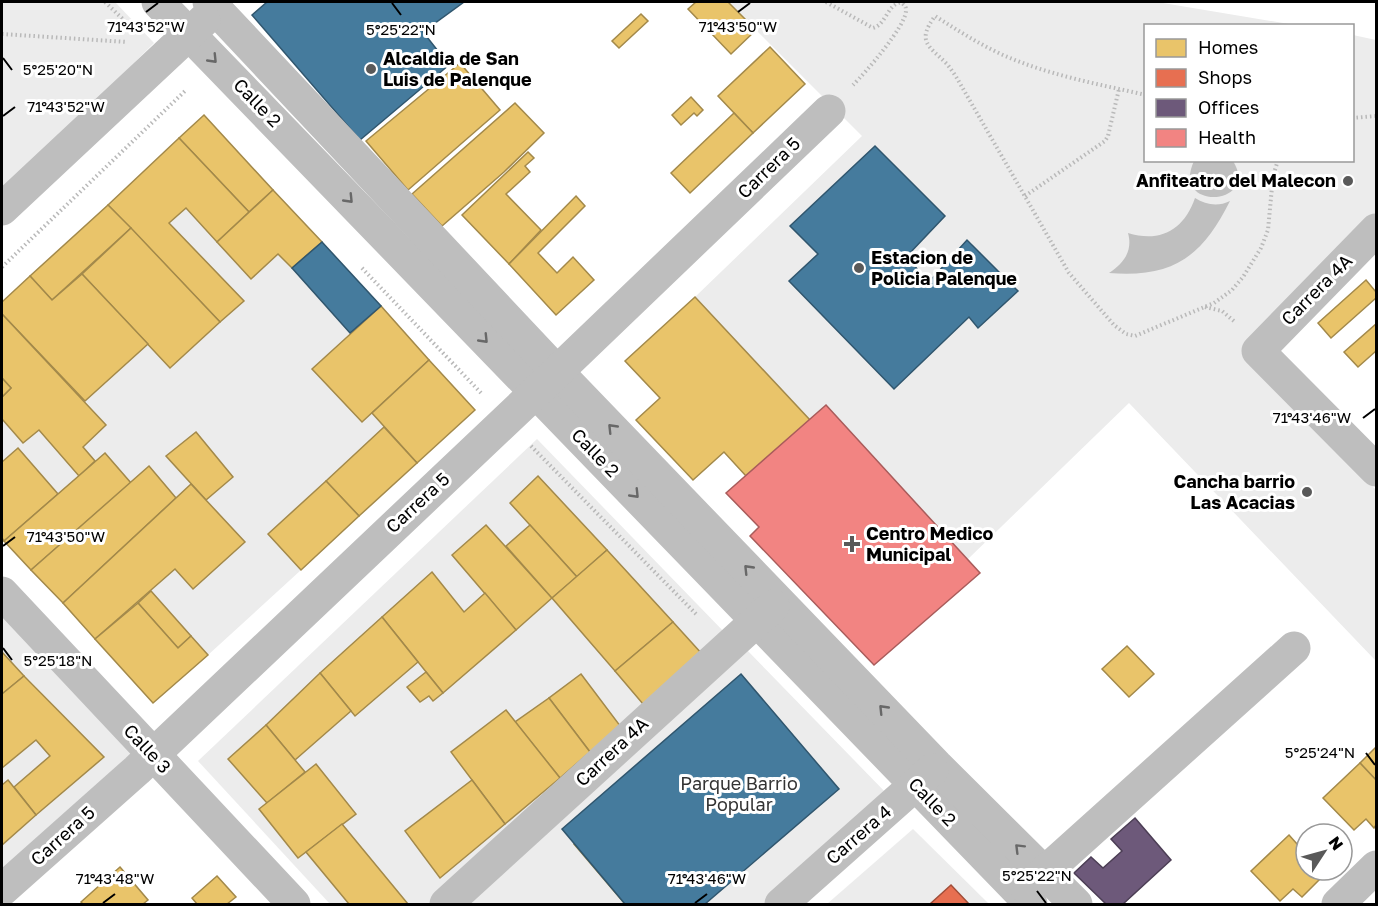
<svg xmlns="http://www.w3.org/2000/svg" width="1378" height="906" viewBox="0 0 1378 906" font-family="'Golos Text',sans-serif">
<style>
.green{fill:#ececec}
.water{fill:#bfbfbf}
.homes{fill:#e9c46a;stroke:#a3894a;stroke-width:1.5}
.shops{fill:#e76f51;stroke:#a24e39;stroke-width:1.5}
.offices{fill:#6d597a;stroke:#4c3e55;stroke-width:1.5}
.health{fill:#f28482;stroke:#a95c5b;stroke-width:1.5}
.public{fill:#457b9d;stroke:#30566e;stroke-width:1.5}
.lines{fill:none;stroke-linecap:round;stroke-linejoin:round}
.path{stroke:#b9b9b9;stroke-width:4;stroke-dasharray:1.5 3;stroke-linecap:butt}
.minor{stroke:#bebebe;stroke-width:33}
.oneway{stroke:#686868}
.ticks{fill:none;stroke:#000;stroke-width:2}
.poi-dot{fill:#595959;stroke:#fff;stroke-width:2}
.labels{text-anchor:middle;stroke-width:6;stroke-linejoin:round;paint-order:stroke}
.poi-label{font-size:18px;font-weight:bold;fill:#000;stroke:#fff;text-anchor:start}
.street-label{font-size:18px;fill:#000;stroke:#fff}
.park-label{font-size:18px;fill:#333;stroke:#fff}
.ticks-label{font-size:15px;text-anchor:middle;fill:#000;stroke:#fff;stroke-width:6;stroke-linejoin:round;paint-order:stroke}
</style>
<rect width="100%" height="100%" fill="#fff"/>
<g class="green">
<polygon points="2,2 115,2 154,43 2,195"/>
<polygon points="728,2 1157,2 1295,25 1146,26 1146,160 1352,160 1353,35 1376,40 1376,218 1243,353 1376,490 1376,658 1375,660 1129,403 967,560 810,420 695,297 862,136"/>
<polygon points="186,208 251,279 278,254 350,333 312,369 362,422 372,413 384,427 269,533 301,570 208,655 151,591 175,569 193,589 245,542 206,500 233,477 196,432 166,456 191,484 176,498 131,483 105,453 95,461 83,447 106,425 85,401 148,344 171,368 243,301 169,223"/>
<polygon points="2,419 23,443 39,430 79,476 58,494 18,448 2,462"/>
<polygon points="537,439 728,636 437,904 330,904 198,761"/>
<polygon points="2,607 136,752 2,875 2,845 104,757 2,652"/>
<polygon points="747,650 890,797 768,904 468,904"/>
<polygon points="36,740 50,756 14,787 8,780 2,785 2,768"/>
<polygon points="913,829 989,904 827,904"/>
</g>
<g class="water">
<path d="M1194 161H1233C1261 206 1170 212 1194 161Z"/>
<path d="M1195 198C1206 205 1218 207 1230 201 1202 257 1173 278 1109 273 1124 263 1133 251 1128 233 1160 243 1184 230 1195 198Z"/>
</g>
<g class="homes">
<polygon points="696,2 728,2 756,30 731,54 688,9"/>
<polygon points="641,14 648,21 619,48 612,41"/>
<polygon points="770,47 805,84 753,133 718,96"/>
<polygon points="460,63 500,110 408,190 366,141"/>
<polygon points="691,97 703,110 697,116 694,113 681,125 672,115"/>
<polygon points="515,103 544,133 504,172 442,226 412,194"/>
<polygon points="734,113 753,133 690,193 671,173"/>
<polygon points="204,115 273,190 249,212 179,138"/>
<polygon points="179,138 249,212 217,242 186,208 169,223 244,301 220,322 108,205"/>
<polygon points="528,152 534,158 525,166 530,172 506,194 541,230 509,264 462,215"/>
<polygon points="273,190 322,242 292,268 278,254 251,279 217,242"/>
<polygon points="576,196 585,206 538,253 557,273 573,257 594,280 556,315 509,264"/>
<polygon points="108,205 131,228 52,300 30,276"/>
<polygon points="131,228 220,322 170,368 82,274"/>
<polygon points="82,274 148,344 85,401 2,314 2,302 30,276 52,300"/>
<polygon points="1366,280 1376,292 1376,298 1331,338 1318,323"/>
<polygon points="695,297 810,420 746,476 724,452 693,480 636,420 660,398 625,361"/>
<polygon points="381,306 429,360 362,422 312,369"/>
<polygon points="2,314 106,425 83,447 95,461 79,476 39,430 23,443 2,419 2,397 11,388 2,378"/>
<polygon points="1376,324 1376,351 1358,367 1344,352"/>
<polygon points="429,360 475,410 417,463 372,413"/>
<polygon points="2,378 11,388 2,397"/>
<polygon points="384,427 417,463 359,516 326,481"/>
<polygon points="196,432 233,477 206,500 166,456"/>
<polygon points="18,448 58,494 4,541 2,538 2,462"/>
<polygon points="105,453 131,483 31,570 4,541"/>
<polygon points="149,466 176,498 63,603 31,570"/>
<polygon points="538,476 607,550 577,577 510,503"/>
<polygon points="326,481 359,516 301,570 268,534"/>
<polygon points="191,484 245,542 193,589 175,569 95,639 63,603"/>
<polygon points="486,525 552,598 516,630 452,555"/>
<polygon points="530,525 577,577 552,598 506,546"/>
<polygon points="607,550 673,622 615,671 552,598"/>
<polygon points="432,572 464,612 485,593 516,630 443,693 382,617"/>
<polygon points="151,591 191,636 178,648 138,603"/>
<polygon points="138,603 178,648 191,636 208,655 153,703 95,639"/>
<polygon points="382,617 418,662 355,716 320,673"/>
<polygon points="673,622 702,654 643,704 615,671"/>
<polygon points="1127,646 1154,674 1129,697 1102,669"/>
<polygon points="2,652 24,676 2,694"/>
<polygon points="426,672 443,693 433,701 429,696 420,702 407,687"/>
<polygon points="320,673 351,711 295,760 266,725"/>
<polygon points="581,674 621,727 590,752 549,698"/>
<polygon points="24,676 104,757 36,815 14,787 50,756 36,740 2,768 2,694"/>
<polygon points="549,698 590,752 560,778 515,722"/>
<polygon points="506,710 560,778 505,824 451,752"/>
<polygon points="266,725 305,772 267,803 228,759"/>
<polygon points="1376,747 1376,780 1360,763"/>
<polygon points="1360,763 1376,780 1376,825 1374,828 1366,819 1354,830 1323,798"/>
<polygon points="316,764 356,814 298,858 259,809"/>
<polygon points="8,780 36,815 2,845 2,785"/>
<polygon points="472,780 505,824 440,878 405,831"/>
<polygon points="342,824 408,904 349,904 306,852"/>
<polygon points="588,832 649,904 625,904 574,844"/>
<polygon points="1289,835 1306,854 1306,870 1321,870 1325,874 1302,897 1293,889 1280,901 1251,871"/>
<polygon points="120,867 148,900 143,904 83,904 81,902"/>
<polygon points="217,876 236,897 227,904 197,904 192,898"/>
</g>
<polygon class="shops" points="951,885 969,904 930,904"/>
<polygon class="offices" points="1135,818 1171,860 1123,904 1106,904 1074,873 1091,857 1103,868 1122,851 1111,839"/>
<polygon class="health" points="826,405 980,573 874,665 750,536 759,527 726,493"/>
<g class="public">
<polygon points="267,2 464,2 423,32 449,65 360,140 252,15"/>
<polygon points="875,146 945,216 907,256 928,283 967,240 1018,291 978,328 969,317 894,389 789,281 818,254 790,226"/>
<polygon points="322,242 381,306 350,333 292,268"/>
<polygon points="741,674 839,789 705,904 625,904 562,829"/>
</g>
<g class="lines">
<g class="path">
<polyline points="105,2 128,24"/>
<path d="M826 2 873 28C887 24 887 3 903 2"/>
<polyline points="2,34 127,42"/>
<path d="M853 85C866 72 905 27 906 11 906 6 905 6 902 3"/>
<path d="M1146 95C1098 84 1048 75 1003 55 979 44 957 30 935 16 916 42 929 46 947 64 951 69 955 75 958 80L1069 273 1114 325 1126 334 1135 336 1214 303 1232 290 1243 277 1261 248 1268 230 1273 176 1278 160"/>
<polyline points="1352,118 1376,116"/>
<polyline points="1025,196 1105,141 1108,136 1119,89"/>
<polyline points="2,267 185,91"/>
<polyline points="362,268 483,395"/>
<polyline points="1205,307 1222,311 1235,322"/>
<polyline points="531,446 696,614"/>
</g>
<g class="minor">
<polyline points="158,2 1031,904"/>
<polyline points="209,2 544,358 937,766 1076,904"/>
<polyline points="2,209 204,20"/>
<polyline points="1376,230 1258,351 1376,470"/>
<polyline points="2,593 294,904"/>
<polyline points="1027,888 1294,648"/>
<polyline points="2,890 137,770 536,392 829,111"/>
<polyline points="446,904 773,606"/>
<polyline points="781,904 932,770"/>
<polyline points="1338,904 1376,867"/>
</g>
</g>
<defs><path id="oneway-chevron" d="M-2-3.5L2.5 0L-2 3.5" fill="none" stroke-width="1.6" stroke-linecap="round" stroke-linejoin="round" transform="scale(1.5)"/></defs>
<g class="oneway">
<use href="#oneway-chevron" transform="translate(213 59) rotate(46)"/>
<use href="#oneway-chevron" transform="translate(349 199) rotate(46)"/>
<use href="#oneway-chevron" transform="translate(484 339) rotate(46)"/>
<use href="#oneway-chevron" transform="translate(612 428) rotate(-134)"/>
<use href="#oneway-chevron" transform="translate(635 494) rotate(46)"/>
<use href="#oneway-chevron" transform="translate(748 569) rotate(-134)"/>
<use href="#oneway-chevron" transform="translate(883 709) rotate(-134)"/>
<use href="#oneway-chevron" transform="translate(1019 848) rotate(-135)"/>
</g>
<path class="ticks" d="M392 3 401 15M146 12 158 3M738 12 750 3M3 58 12 70M3 116 15 107M1363 418 1375 409M3 546 15 537M3 648 12 660M1366 753 1375 765M1037 891 1046 903M103 903 115 894M695 903 707 894"/>
<g class="poi-dot">
<circle cx="371" cy="69" r="6"/>
<circle cx="1348" cy="181" r="6"/>
<circle cx="859" cy="268" r="6"/>
<circle cx="1307" cy="492" r="6"/>
<path d="M849 535h6v6h6v6h-6v6h-6v-6h-6v-6h6z"/>
</g>
<g class="labels">
<g class="poi-label">
<text x="383" y="65">Alcaldia de San<tspan x="383" dy="21">Luis de Palenque</tspan></text>
<text x="1336" y="187" text-anchor="end">Anfiteatro del Malecon</text>
<text x="871" y="264">Estacion de<tspan x="871" dy="21">Policia Palenque</tspan></text>
<text x="1295" y="488" text-anchor="end">Cancha barrio<tspan x="1295" dy="21">Las Acacias</tspan></text>
<text x="866" y="540">Centro Medico<tspan x="866" dy="21">Municipal</tspan></text>
</g>
<g class="street-label">
<text transform="translate(257 103) rotate(46)" y="6">Calle 2</text>
<text transform="translate(769 168) rotate(-44)" y="6">Carrera 5</text>
<text transform="translate(1317 290) rotate(-45)" y="6">Carrera 4A</text>
<text transform="translate(595 453) rotate(46)" y="6">Calle 2</text>
<text transform="translate(418 503) rotate(-43)" y="6">Carrera 5</text>
<text transform="translate(147 749) rotate(47)" y="6">Calle 3</text>
<text transform="translate(612 752) rotate(-43)" y="6">Carrera 4A</text>
<text transform="translate(932 802) rotate(46)" y="6">Calle 2</text>
<text transform="translate(859 835) rotate(-41)" y="6">Carrera 4</text>
<text transform="translate(63 836) rotate(-42)" y="6">Carrera 5</text>
</g>
<g class="park-label">
<text x="739" y="790">Parque Barrio<tspan x="739" dy="21">Popular</tspan></text>
</g>
</g>
<g class="ticks-label">
<text x="146" y="32">71°43'52"W</text>
<text x="738" y="32">71°43'50"W</text>
<text x="401" y="35">5°25'22"N</text>
<text x="58" y="75">5°25'20"N</text>
<text x="66" y="112">71°43'52"W</text>
<text x="1312" y="423">71°43'46"W</text>
<text x="66" y="542">71°43'50"W</text>
<text x="58" y="666">5°25'18"N</text>
<text x="1320" y="758">5°25'24"N</text>
<text x="1037" y="881">5°25'22"N</text>
<text x="115" y="884">71°43'48"W</text>
<text x="707" y="884">71°43'46"W</text>
</g>
<rect width="1378" height="906" fill="none" stroke="#000000" stroke-width="6"/>
<rect x="1144" y="24" width="210" height="138" fill="#ffffff" stroke="#999999" stroke-width="1.5"/>
<rect x="1156" y="39" width="30" height="18" fill="#e9c46a" stroke="#999999" stroke-width="1.5"/>
<text x="1198" y="54" font-size="18" fill="#000000">Homes</text>
<rect x="1156" y="69" width="30" height="18" fill="#e76f51" stroke="#999999" stroke-width="1.5"/>
<text x="1198" y="84" font-size="18" fill="#000000">Shops</text>
<rect x="1156" y="99" width="30" height="18" fill="#6d597a" stroke="#999999" stroke-width="1.5"/>
<text x="1198" y="114" font-size="18" fill="#000000">Offices</text>
<rect x="1156" y="129" width="30" height="18" fill="#f28482" stroke="#999999" stroke-width="1.5"/>
<text x="1198" y="144" font-size="18" fill="#000000">Health</text>
<g transform="translate(1324 852) rotate(54)"><circle r="28" fill="#ffffff" stroke="#999999" stroke-width="1.5"/>
<path d="M0-4.5L10 22L0 15L-10 22Z" fill="#595959"/>
<text y="-9" font-size="16" font-weight="bold" text-anchor="middle" fill="#000000">N</text>
</g>
</svg>
